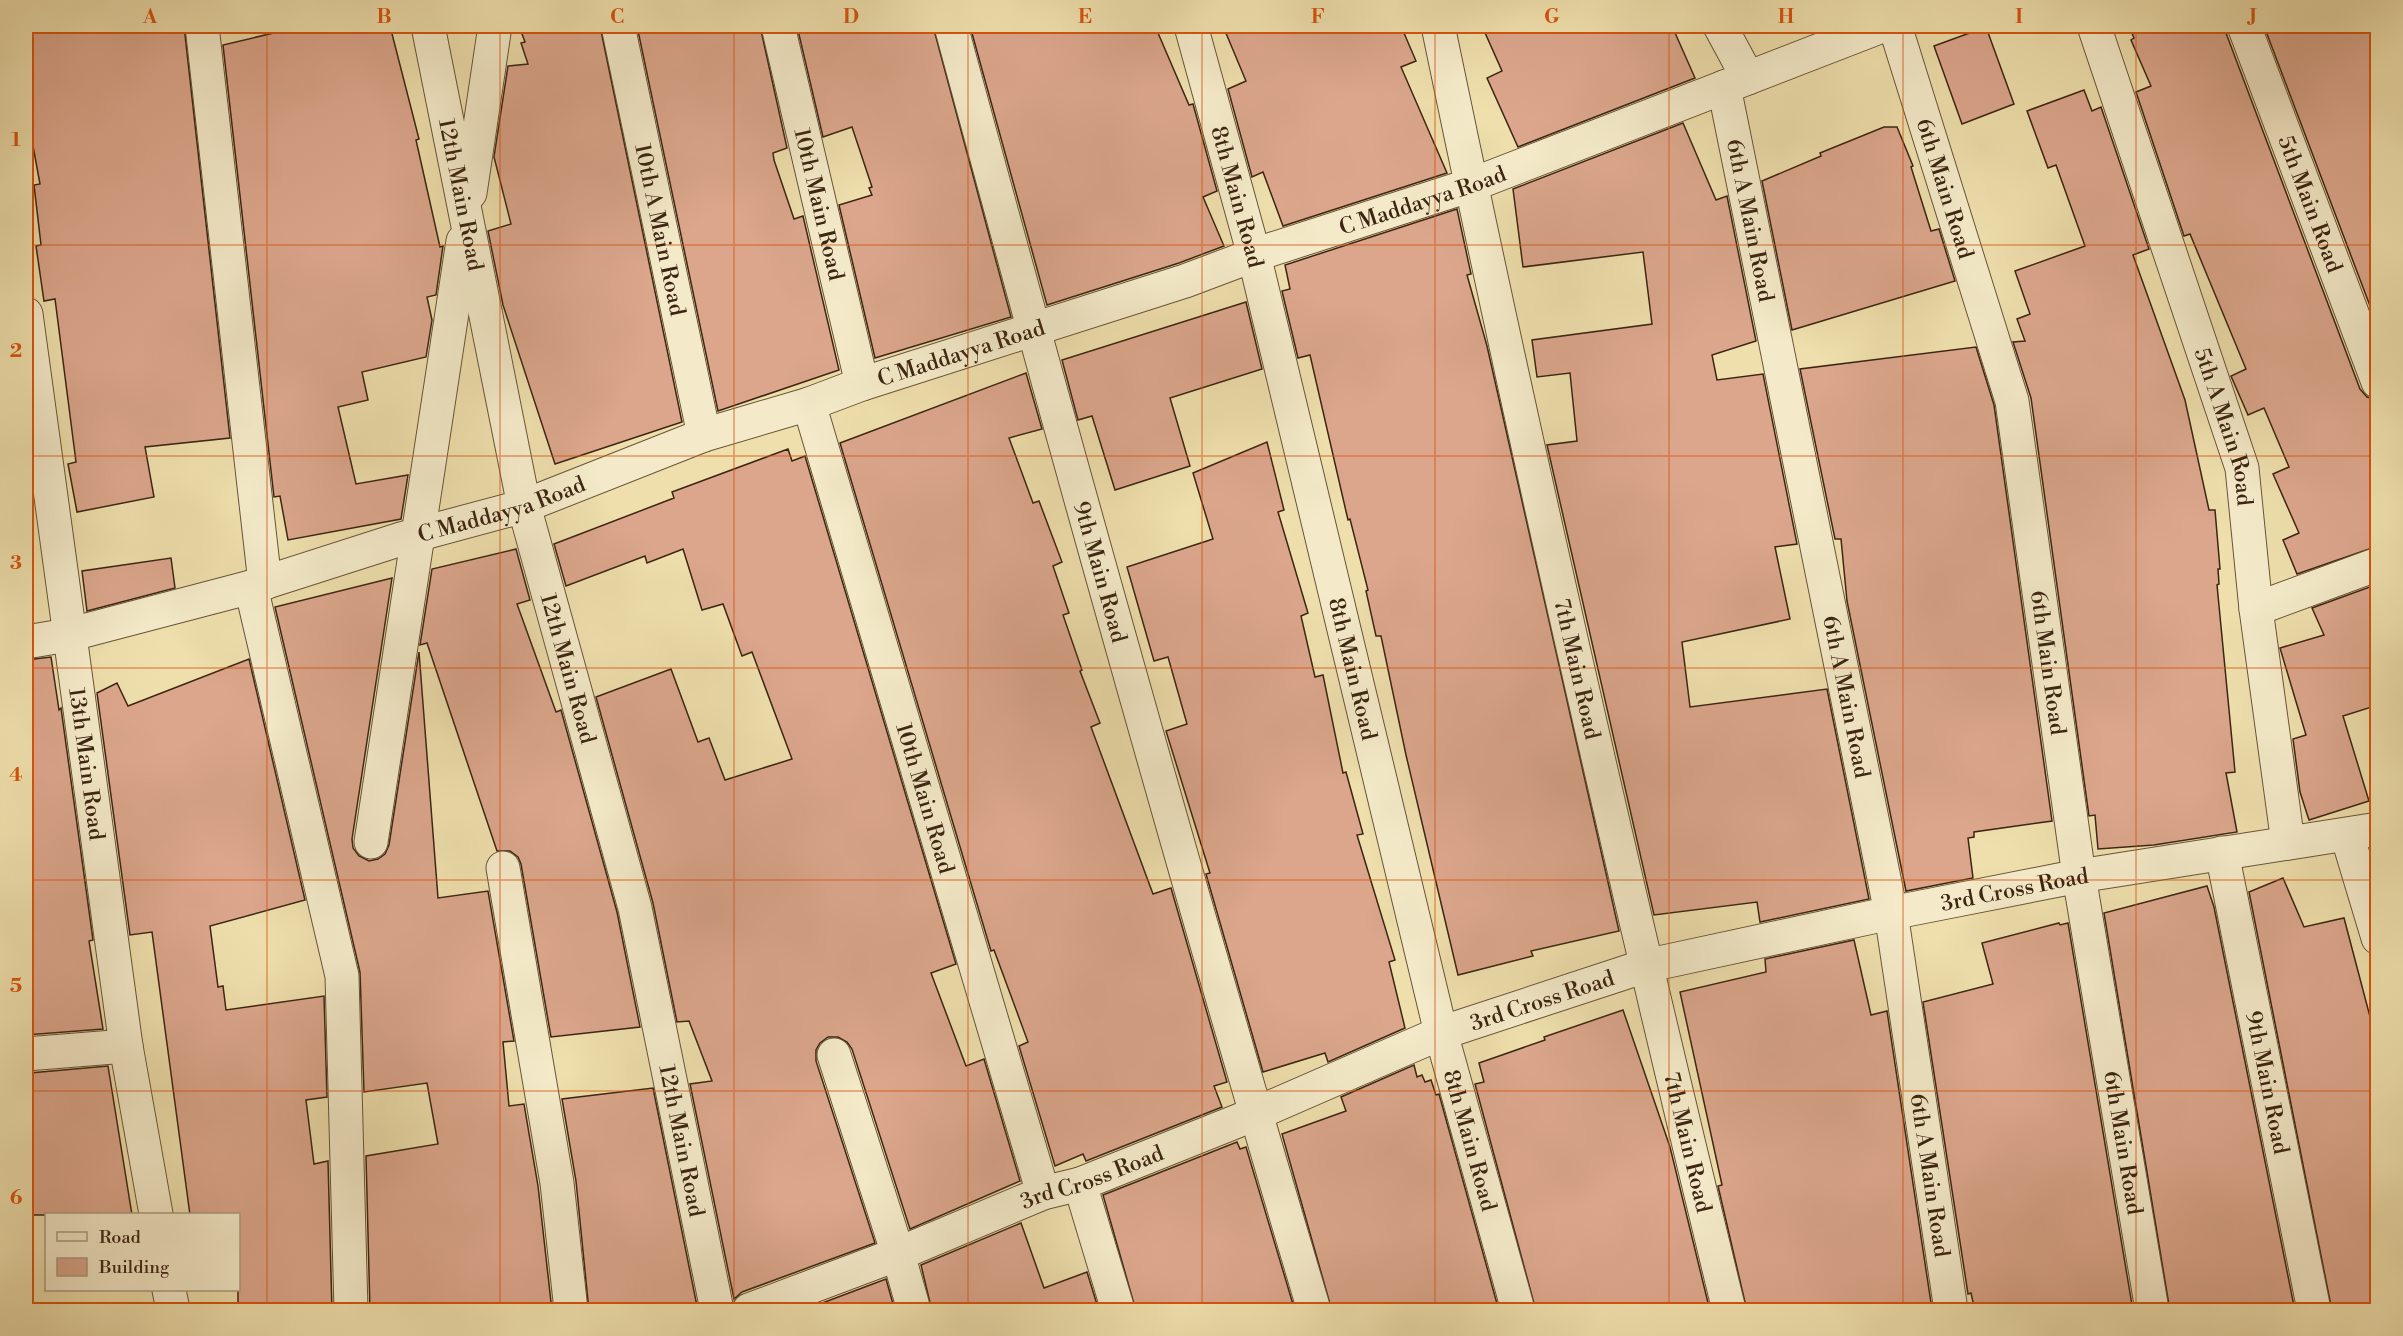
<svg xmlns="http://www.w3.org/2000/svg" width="2403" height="1336" viewBox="0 0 2403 1336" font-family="'Libre Bodoni',serif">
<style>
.building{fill:#dba68c;stroke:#3c2512;stroke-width:1.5}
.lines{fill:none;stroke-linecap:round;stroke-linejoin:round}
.minor-casing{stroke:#685438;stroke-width:35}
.minor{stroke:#f4eac9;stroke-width:33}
.grid{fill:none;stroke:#d7540d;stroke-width:1.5;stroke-opacity:0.55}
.labels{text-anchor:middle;stroke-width:6;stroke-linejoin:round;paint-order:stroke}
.street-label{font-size:22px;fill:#3c2512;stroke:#f4eac9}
.neatline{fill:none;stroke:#d7540d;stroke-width:2}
.grid-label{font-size:20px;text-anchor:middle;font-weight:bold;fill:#d7540d}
</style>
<rect width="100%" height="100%" fill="#eedfac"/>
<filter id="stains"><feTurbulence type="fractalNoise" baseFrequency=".00333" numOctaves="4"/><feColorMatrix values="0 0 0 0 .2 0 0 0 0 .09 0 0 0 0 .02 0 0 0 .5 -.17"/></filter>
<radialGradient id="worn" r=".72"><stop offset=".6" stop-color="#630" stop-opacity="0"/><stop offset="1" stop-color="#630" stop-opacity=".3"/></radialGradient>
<g class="building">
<polygon points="26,26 184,26 230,438 145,447 154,497 77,512 68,464 76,462 55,299 44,301 36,246 41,245 34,185 40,184 26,108"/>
<polygon points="303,26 310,26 312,33 342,26 390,26 419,139 416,140 440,247 443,246 436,295 427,297 432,320 426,357 362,372 368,400 338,407 356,484 408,475 401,519 288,540 280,496 274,497 223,45"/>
<polygon points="519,26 600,26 682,422 555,464 503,305 488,231 511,224 494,157 508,66 528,64 521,43 525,42"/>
<polygon points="637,26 760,26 787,148 773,153 774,160 794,219 803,216 839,370 718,411"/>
<polygon points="797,26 933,26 1011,317 875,358 839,205 872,195 869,188 872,187 852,127 823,137"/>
<polygon points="970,26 1155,26 1189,105 1193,104 1217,191 1203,197 1224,246 1179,263 1047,305"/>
<polygon points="1223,26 1401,26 1416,61 1401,67 1447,173 1283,226 1263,172 1252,177 1228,89 1246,81"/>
<polygon points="1482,26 1672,26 1695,78 1518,147 1487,78 1502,71"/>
<polygon points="2129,26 2226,26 2226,33 2360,389 2367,397 2378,400 2378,546 2297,574 2283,540 2299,533 2273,474 2289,467 2264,408 2248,415 2231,376 2246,369 2190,234 2184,236 2136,92 2151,86 2131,40 2134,38"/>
<polygon points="2264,26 2378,26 2378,327"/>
<polygon points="1986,27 2014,104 1962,124 1934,46"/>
<polygon points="2084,90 2092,111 2101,107 2149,249 2133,255 2185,400 2209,510 2215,510 2220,569 2218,569 2219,584 2217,585 2235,772 2226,773 2237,832 2154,845 2098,849 2095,815 2089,816 2031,398 2013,342 2025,341 2017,319 2030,314 2015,271 2085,246 2056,165 2048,168 2027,111"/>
<polygon points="1683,123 1716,200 1727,196 1756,341 1712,355 1717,380 1763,374 1797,544 1775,547 1790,619 1682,642 1690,707 1827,689 1869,899 1760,922 1757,902 1654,915 1547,445 1577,441 1570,373 1537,377 1532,340 1652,324 1643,252 1523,267 1513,189"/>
<polygon points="1884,127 1897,127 1913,166 1911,167 1931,231 1939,229 1955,281 1792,330 1762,181 1821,156 1820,153"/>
<polygon points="1457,209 1471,274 1467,275 1487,346 1619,931 1531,951 1533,956 1458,975 1406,755 1381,636 1376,636 1366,591 1368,590 1350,519 1348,520 1310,355 1298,358 1282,291 1290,289 1285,265"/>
<polygon points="1246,302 1262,369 1170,398 1190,466 1115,490 1092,416 1078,420 1062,360"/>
<polygon points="1976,347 1994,405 2052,821 1974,832 1974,837 1968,838 1973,878 1906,891 1847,601 1841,539 1835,539 1800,369"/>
<polygon points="1026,373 1042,429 1009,438 1033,503 1039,501 1062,562 1053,566 1069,613 1063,615 1082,670 1080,671 1100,723 1091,727 1153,894 1171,888 1227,1082 1214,1086 1222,1107 1086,1161 1083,1154 1055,1166 1019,1046 1028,1042 994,950 991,951 840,443"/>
<polygon points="1267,442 1284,510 1278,512 1308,613 1301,616 1315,677 1323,675 1343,773 1346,772 1363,834 1357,835 1395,960 1389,962 1405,1028 1328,1062 1325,1053 1263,1072 1206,874 1210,873 1166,731 1187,724 1168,657 1154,661 1127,567 1213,539 1193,473"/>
<polygon points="788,449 792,461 805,456 956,964 931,973 966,1066 984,1059 1020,1181 910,1229 852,1049 847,1042 838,1037 828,1037 820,1043 816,1050 816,1061 875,1243 742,1292 734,1299 690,1084 712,1081 689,1021 677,1022 653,903 596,697 671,669 698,742 709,738 725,780 792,759 752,652 742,656 723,604 702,610 683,549 647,563 645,556 566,586 554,544 674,498 672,492"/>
<polygon points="516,549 530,600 517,604 556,712 561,710 617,912 640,1027 551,1037 521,864 518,857 510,851 497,851 427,643 420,645 432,569"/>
<polygon points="171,558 175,588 87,611 82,571"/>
<polygon points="392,578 352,839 353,848 359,856 369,861 378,859 385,854 389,845 419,652 438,898 488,891 514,1041 503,1042 509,1106 524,1104 538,1186 552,1311 370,1311 366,1156 438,1144 427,1083 364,1092 360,972 275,607"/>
<polygon points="2378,584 2378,705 2343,716 2369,801 2309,820 2300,792 2293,739 2306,735 2280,648 2324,635 2312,608"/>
<polygon points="51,657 59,710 61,708 93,940 89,941 103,1029 26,1035 26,660"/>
<polygon points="249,659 305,900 210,926 218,987 223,986 226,1010 324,996 327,1097 306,1100 314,1164 328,1161 332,1311 238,1311 238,1215 190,1215 152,932 130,935 97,693 117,683 128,706"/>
<polygon points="2283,878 2304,927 2344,918 2378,1047 2378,1311 2332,1311 2249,892"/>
<polygon points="2207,886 2214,907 2295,1311 2170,1311 2104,913"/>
<polygon points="2059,923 2060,925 2068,923 2133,1311 1975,1311 1971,1293 1968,1294 1923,1002 1993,984 1982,943"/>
<polygon points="1854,940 1871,1015 1887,1011 1931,1303 1897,1311 1747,1311 1718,1186 1722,1185 1680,992 1766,972 1765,959"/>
<polygon points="1623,1010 1670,1147 1710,1311 1536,1311 1475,1084 1484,1082 1479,1063 1545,1040 1544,1037"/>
<polygon points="1414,1065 1417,1077 1422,1075 1425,1082 1431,1080 1436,1095 1439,1094 1499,1311 1332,1311 1282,1134 1346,1111 1341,1097"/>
<polygon points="108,1066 132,1215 26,1215 26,1080 31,1079 30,1073"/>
<polygon points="653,1088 698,1311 589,1311 576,1181 562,1099"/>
<polygon points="1237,1142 1240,1149 1246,1147 1295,1311 1136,1311 1103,1195"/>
<polygon points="1021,1223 1044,1288 1087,1272 1099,1311 932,1311 921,1265"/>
<polygon points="886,1279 895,1311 801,1311"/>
</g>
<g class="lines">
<g class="minor-casing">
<g id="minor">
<polyline points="202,26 265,583"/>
<path id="s1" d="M428 26 524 506 635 908 717 1310"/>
<path id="s2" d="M618 26 704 435"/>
<path id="s3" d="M778 26 862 384"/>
<path id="s4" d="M951 26C1067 455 1187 884 1314 1310"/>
<path id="s5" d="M1191 26 1254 255 1441 1033 1518 1310"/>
<path id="s6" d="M1438 26C1527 455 1625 884 1729 1310"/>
<polyline points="1720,26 1748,78"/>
<path id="s7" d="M1895 26 2012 401 2079 876 2152 1310"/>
<path id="s8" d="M2094 26 2242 468 2256 609 2288 843"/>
<path id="s9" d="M2244 26 2378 382"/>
<path id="s10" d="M1724 87 1891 913 1951 1310"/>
<polyline points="470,193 495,26"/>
<path id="s11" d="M26 314 126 1046 156 1214"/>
<path id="s12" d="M809 404 1043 1193"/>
<polyline points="251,587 342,976 351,1310"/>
<polyline points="2256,609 2378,564"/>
<path id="s13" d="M26 642 68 635 251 587 401 539 524 506 704 435 809 404 862 384 1185 281 1254 255 1471 185 1882 26"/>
<polyline points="2347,835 2378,938"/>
<polyline points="371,842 463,241"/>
<path id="s14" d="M2222 853 2314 1310"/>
<polyline points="503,868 557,1183 571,1310"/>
<polyline points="26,1054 126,1046"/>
<polyline points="834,1055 898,1254 914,1310"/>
<polyline points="1080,1184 1118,1310"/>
<polyline points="169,1290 173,1310"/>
<path id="s15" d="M749 1310 898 1254 1043 1193 1080 1184 1255 1114 1441 1033 1645 966 1891 913 2079 876 2378 829"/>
</g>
</g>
<use href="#minor" class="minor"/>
</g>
<path class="grid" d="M267 26V1310M500 26V1310M734 26V1310M968 26V1310M1202 26V1310M1435 26V1310M1669 26V1310M1903 26V1310M2136 26V1310M26 245H2378M26 456H2378M26 668H2378M26 880H2378M26 1091H2378"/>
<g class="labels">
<g class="street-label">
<text dy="8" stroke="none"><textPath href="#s7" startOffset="170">6th Main Road</textPath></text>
<text dy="8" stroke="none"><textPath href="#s1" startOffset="172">12th Main Road</textPath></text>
<text dy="8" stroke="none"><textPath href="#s5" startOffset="177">8th Main Road</textPath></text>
<text dy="8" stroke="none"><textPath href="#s13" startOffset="1466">C Maddayya Road</textPath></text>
<text dy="8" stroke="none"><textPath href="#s9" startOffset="190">5th Main Road</textPath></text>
<text dy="8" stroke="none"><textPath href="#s3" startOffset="183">10th Main Road</textPath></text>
<text dy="8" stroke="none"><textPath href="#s10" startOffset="136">6th A Main Road</textPath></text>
<text dy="8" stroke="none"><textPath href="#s2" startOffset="208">10th A Main Road</textPath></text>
<text dy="8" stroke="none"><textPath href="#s13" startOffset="980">C Maddayya Road</textPath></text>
<text dy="8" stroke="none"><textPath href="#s8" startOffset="422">5th A Main Road</textPath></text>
<text dy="8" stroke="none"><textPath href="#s13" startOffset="494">C Maddayya Road</textPath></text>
<text dy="8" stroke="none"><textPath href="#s4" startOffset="566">9th Main Road</textPath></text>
<text dy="8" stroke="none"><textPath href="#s7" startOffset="657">6th Main Road</textPath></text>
<text dy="8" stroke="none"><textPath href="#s5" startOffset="663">8th Main Road</textPath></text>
<text dy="8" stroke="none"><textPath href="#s1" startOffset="658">12th Main Road</textPath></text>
<text dy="8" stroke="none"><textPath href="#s6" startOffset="658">7th Main Road</textPath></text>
<text dy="8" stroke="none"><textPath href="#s10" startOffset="622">6th A Main Road</textPath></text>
<text dy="8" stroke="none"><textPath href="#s11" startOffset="454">13th Main Road</textPath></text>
<text dy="8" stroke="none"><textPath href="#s12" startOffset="411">10th Main Road</textPath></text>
<text dy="8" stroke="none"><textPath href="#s15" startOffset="1338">3rd Cross Road</textPath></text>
<text dy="8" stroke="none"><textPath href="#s15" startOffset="852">3rd Cross Road</textPath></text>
<text dy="8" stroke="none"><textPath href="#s14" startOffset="234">9th Main Road</textPath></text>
<text dy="8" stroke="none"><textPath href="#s5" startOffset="1149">8th Main Road</textPath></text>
<text dy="8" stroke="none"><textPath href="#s1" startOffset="1144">12th Main Road</textPath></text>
<text dy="8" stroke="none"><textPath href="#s7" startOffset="1143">6th Main Road</textPath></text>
<text dy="8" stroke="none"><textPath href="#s6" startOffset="1144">7th Main Road</textPath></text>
<text dy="8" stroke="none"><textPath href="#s10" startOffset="1108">6th A Main Road</textPath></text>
<text dy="8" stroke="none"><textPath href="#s15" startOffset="368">3rd Cross Road</textPath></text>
</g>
</g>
<rect width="2403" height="1336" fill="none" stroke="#eedfac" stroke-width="66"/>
<rect x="45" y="1213" width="195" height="78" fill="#f4eac9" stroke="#aa9b80" stroke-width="1.5"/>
<rect x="57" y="1232" width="30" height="9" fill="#f4eac9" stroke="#aa9b80" stroke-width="1.5"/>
<text x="99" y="1243" font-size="18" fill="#3c2512">Road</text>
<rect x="57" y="1258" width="30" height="18" fill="#dba68c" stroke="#aa9b80" stroke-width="1.5"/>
<text x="99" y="1273" font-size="18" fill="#3c2512">Building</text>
<rect x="33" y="33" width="2337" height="1270" class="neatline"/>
<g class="grid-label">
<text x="150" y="23">A</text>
<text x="384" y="23">B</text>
<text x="617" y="23">C</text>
<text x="851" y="23">D</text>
<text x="1085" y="23">E</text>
<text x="1318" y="23">F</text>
<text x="1552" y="23">G</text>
<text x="1786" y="23">H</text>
<text x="2019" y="23">I</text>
<text x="2253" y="23">J</text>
<text x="16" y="146">1</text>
<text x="16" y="357">2</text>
<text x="16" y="569">3</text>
<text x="16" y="781">4</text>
<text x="16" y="992">5</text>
<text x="16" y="1204">6</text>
</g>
<rect width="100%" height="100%" filter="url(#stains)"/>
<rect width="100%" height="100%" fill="url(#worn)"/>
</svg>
